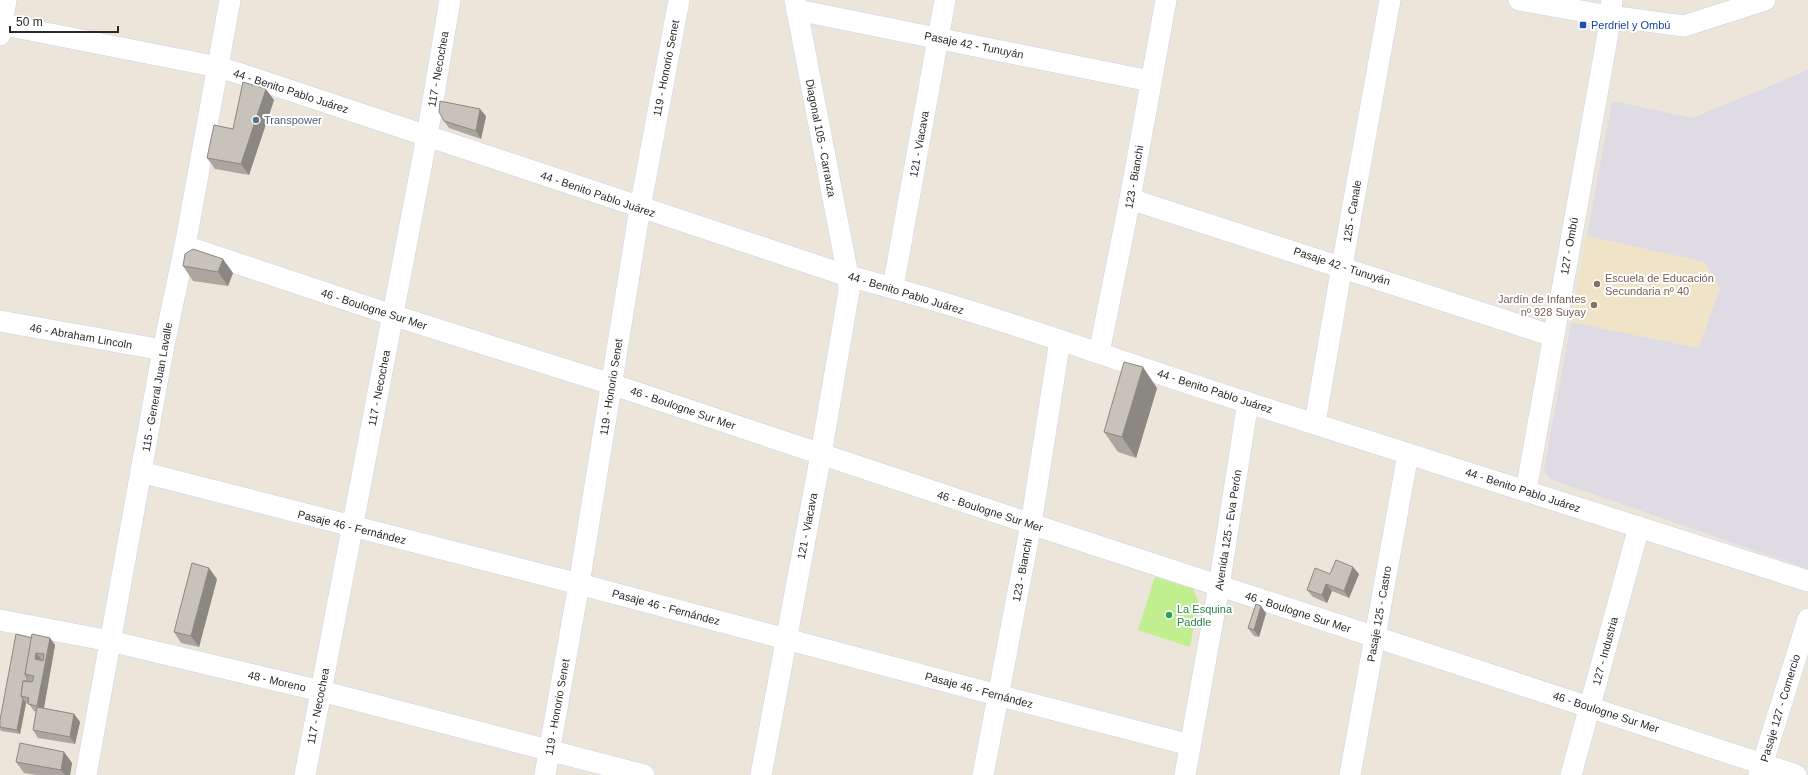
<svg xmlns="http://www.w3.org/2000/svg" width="1808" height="775" viewBox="0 0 1808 775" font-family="Helvetica,sans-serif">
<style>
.industrial{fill:#dedbe4}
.education{fill:#efe4c8}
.pitch{fill:#c1ee8e}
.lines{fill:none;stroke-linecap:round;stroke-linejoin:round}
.minor-casing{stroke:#cfd2e3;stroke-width:22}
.minor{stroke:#fff;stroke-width:21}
.wall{fill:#aba7a0}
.shaded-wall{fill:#8b8882}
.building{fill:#c7c2ba;stroke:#8b8882;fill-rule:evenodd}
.transit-dot{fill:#1a4fb4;stroke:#fff;stroke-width:1.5}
.service-dot{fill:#5c6f8a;stroke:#fff;stroke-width:1.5}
.education-dot{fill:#8d6e63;stroke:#fff;stroke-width:1.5}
.leisure-dot{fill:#2e9e5b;stroke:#fff;stroke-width:1.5}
.labels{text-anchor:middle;stroke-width:4;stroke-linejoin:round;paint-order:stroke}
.transit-label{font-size:11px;fill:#164399;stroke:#fff;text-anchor:start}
.street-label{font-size:11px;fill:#292929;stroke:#fff}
.service-label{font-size:11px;fill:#4e5e75;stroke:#fff;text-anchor:start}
.education-label{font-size:11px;fill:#785e54;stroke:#fff;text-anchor:start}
.leisure-label{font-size:11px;fill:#27864d;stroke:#fff;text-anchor:start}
</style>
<rect width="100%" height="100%" fill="#ece5da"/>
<polygon class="industrial" points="1808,70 1808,569 1550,479 1544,470 1571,322 1699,348 1705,262 1587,236 1612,101 1693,118"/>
<polygon class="education" points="1587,236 1705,262 1720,288 1699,348 1571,322"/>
<polygon class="pitch" points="1155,577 1193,589 1198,601 1190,647 1138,630"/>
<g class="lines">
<g class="minor-casing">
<g id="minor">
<polyline points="1519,0 1609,16 1684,26 1765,0"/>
<polyline points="797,10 1150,81"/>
<path d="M0 24 218 67 238 73 848 276C983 311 1115 360 1249 403 1435 462 1621 522 1808 581"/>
<polyline points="0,35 6,0"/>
<polyline points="1130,199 1553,336"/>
<polyline points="185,246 392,315 611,384 1031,524 1796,775"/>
<polyline points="893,287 945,0"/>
<polyline points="0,321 163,350"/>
<polyline points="1099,353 1130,199 1166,0"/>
<polyline points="1315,423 1342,266 1390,0"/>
<polyline points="141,472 579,584 997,695 1190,745"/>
<polyline points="1526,491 1607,39 1612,0"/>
<polyline points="0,620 110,641 321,691 644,775"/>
<polyline points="86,775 163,350 185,246 230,0"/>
<polyline points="305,775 427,136 450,0"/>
<polyline points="545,775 579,584 640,208 679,0"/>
<polyline points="761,775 821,454 849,291 848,276 795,0"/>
<polyline points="983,775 1031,524 1060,340"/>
<polyline points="1185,775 1219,586 1248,402"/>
<polyline points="1350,775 1408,454"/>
<polyline points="1571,775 1639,527"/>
<polyline points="1759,775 1808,619"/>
</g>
</g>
<use href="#minor" class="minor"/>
</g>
<g class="wall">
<polygon points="274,100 249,175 215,169 207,158 233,129"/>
<polygon points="486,116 481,139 449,128 444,121"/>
<polygon points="183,266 233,273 228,286 193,281"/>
<polygon points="1157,388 1136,458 1118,452 1104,432"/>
<polygon points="1330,574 1359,574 1349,598 1332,591 1327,603 1313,597 1307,590"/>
<polygon points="217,579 199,647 181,643 174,632"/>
<polygon points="1266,613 1259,637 1254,636 1248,628"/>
<polygon points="32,638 50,638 55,645 44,708 74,714 80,722 75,744 38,738 33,730 36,712 34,711 29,704 26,703 20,734 1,731 0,729 0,720"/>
<polygon points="64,752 72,763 70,775 37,775 24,773 16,762"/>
</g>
<g class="shaded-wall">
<polygon points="266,89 274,100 249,175 241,164"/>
<polygon points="480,109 486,116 481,139 476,131"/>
<polygon points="223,259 233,273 228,286 218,272"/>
<polygon points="1143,367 1157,388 1136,458 1122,437"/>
<polygon points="1353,567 1359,574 1349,598 1344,591"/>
<polygon points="209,568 217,579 199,647 191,636"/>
<polygon points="1326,584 1332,591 1327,603 1322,595"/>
<polygon points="1261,606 1266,613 1259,637 1254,630"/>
<polygon points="50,638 55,645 43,713 37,706"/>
<polygon points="36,653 42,660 35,659"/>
<polygon points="23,699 26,703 20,734 17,730"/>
<polygon points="74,714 80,722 75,744 70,737"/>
<polygon points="64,752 72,763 70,775 65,775 61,770"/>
</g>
<g class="building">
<polygon points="243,82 266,89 241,164 207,158 214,125 233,129"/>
<polygon points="440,101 480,109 476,131 444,121 439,112"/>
<polygon points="193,249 223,259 218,272 183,266 185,254"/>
<polygon points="1124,362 1143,367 1122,437 1104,432"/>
<polygon points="1336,560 1353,567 1344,591 1326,584 1322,595 1307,590 1315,568 1330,574"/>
<polygon points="192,563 209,568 191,636 174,632"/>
<polygon points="1256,604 1261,606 1254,630 1248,628"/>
<polygon points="16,634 32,638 25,674 27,678 27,681 23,681 21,696 23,699 17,730 0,727 0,720"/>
<path d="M32 634 50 638 37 706 28 704 29 698 21 696 23 681 32 682 34 676 25 674ZM36 653 44 654 43 661 35 659Z"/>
<polygon points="37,707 74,714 70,737 33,730"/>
<polygon points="20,743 64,752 61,770 16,762"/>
</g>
<rect class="transit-dot" x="1579" y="21" width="8" height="8" rx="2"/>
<circle class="service-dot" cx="256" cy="120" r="4"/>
<g class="education-dot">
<circle cx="1597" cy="284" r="4"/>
<circle cx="1594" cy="305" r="4"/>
</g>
<circle class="leisure-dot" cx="1169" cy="615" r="4"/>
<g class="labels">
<g class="transit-label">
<text x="1591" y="29">Perdriel y Ombú</text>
</g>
<g class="street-label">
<text transform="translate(974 45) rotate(11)" y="4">Pasaje 42 - Tunuyán</text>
<text transform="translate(666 68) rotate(-79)" y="4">119 - Honorio Senet</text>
<text transform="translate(438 69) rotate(-80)" y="4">117 - Necochea</text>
<text transform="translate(291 91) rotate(18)" y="4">44 - Benito Pablo Juárez</text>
<text transform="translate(821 138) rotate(79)" y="4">Diagonal 105 - Carranza</text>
<text transform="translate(919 144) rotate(-80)" y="4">121 - Viacava</text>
<text transform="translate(1134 177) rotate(-80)" y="4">123 - Bianchi</text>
<text transform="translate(598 194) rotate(19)" y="4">44 - Benito Pablo Juárez</text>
<text transform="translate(1352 211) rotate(-80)" y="4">125 - Canale</text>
<text transform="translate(1569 246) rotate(-80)" y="4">127 - Ombú</text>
<text transform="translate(1342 266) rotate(18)" y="4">Pasaje 42 - Tunuyán</text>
<text transform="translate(906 293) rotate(17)" y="4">44 - Benito Pablo Juárez</text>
<text transform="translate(374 309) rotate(18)" y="4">46 - Boulogne Sur Mer</text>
<text transform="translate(81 336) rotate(10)" y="4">46 - Abraham Lincoln</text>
<text transform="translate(157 387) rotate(-80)" y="4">115 - General Juan Lavalle</text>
<text transform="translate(611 387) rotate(-81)" y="4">119 - Honorio Senet</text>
<text transform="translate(379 388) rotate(-79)" y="4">117 - Necochea</text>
<text transform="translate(1215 391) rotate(18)" y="4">44 - Benito Pablo Juárez</text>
<text transform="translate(683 408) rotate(19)" y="4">46 - Boulogne Sur Mer</text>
<text transform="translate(1523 490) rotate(18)" y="4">44 - Benito Pablo Juárez</text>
<text transform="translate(990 511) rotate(18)" y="4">46 - Boulogne Sur Mer</text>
<text transform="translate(807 526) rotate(-79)" y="4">121 - Viacava</text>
<text transform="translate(352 527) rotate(14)" y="4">Pasaje 46 - Fernández</text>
<text transform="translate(1228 530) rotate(-81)" y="4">Avenida 125 - Eva Perón</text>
<text transform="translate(1022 570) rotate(-79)" y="4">123 - Bianchi</text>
<text transform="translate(666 607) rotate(15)" y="4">Pasaje 46 - Fernández</text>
<text transform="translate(1298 612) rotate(18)" y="4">46 - Boulogne Sur Mer</text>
<text transform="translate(1379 614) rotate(-80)" y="4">Pasaje 125 - Castro</text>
<text transform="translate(1605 651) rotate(-75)" y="4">127 - Industria</text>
<text transform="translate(277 681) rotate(13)" y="4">48 - Moreno</text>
<text transform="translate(979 690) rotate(15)" y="4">Pasaje 46 - Fernández</text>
<text transform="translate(318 706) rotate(-79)" y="4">117 - Necochea</text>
<text transform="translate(557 707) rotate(-80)" y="4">119 - Honorio Senet</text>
<text transform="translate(1780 708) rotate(-73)" y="4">Pasaje 127 - Comercio</text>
<text transform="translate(1606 712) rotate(18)" y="4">46 - Boulogne Sur Mer</text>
</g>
<g class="service-label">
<text x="264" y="124">Transpower</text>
</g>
<g class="education-label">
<text x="1605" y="282">Escuela de Educación<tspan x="1605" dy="13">Secundaria nº 40</tspan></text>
<text x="1586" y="303" text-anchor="end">Jardín de Infantes<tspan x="1586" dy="13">nº 928 Suyay</tspan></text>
</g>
<g class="leisure-label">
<text x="1177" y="613">La Esquina<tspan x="1177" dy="13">Paddle</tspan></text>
</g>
</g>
<path d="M10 26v6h108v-6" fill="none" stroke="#292929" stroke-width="2"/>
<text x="16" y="26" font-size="12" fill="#292929" stroke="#ffffff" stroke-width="3" paint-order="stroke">50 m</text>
</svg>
